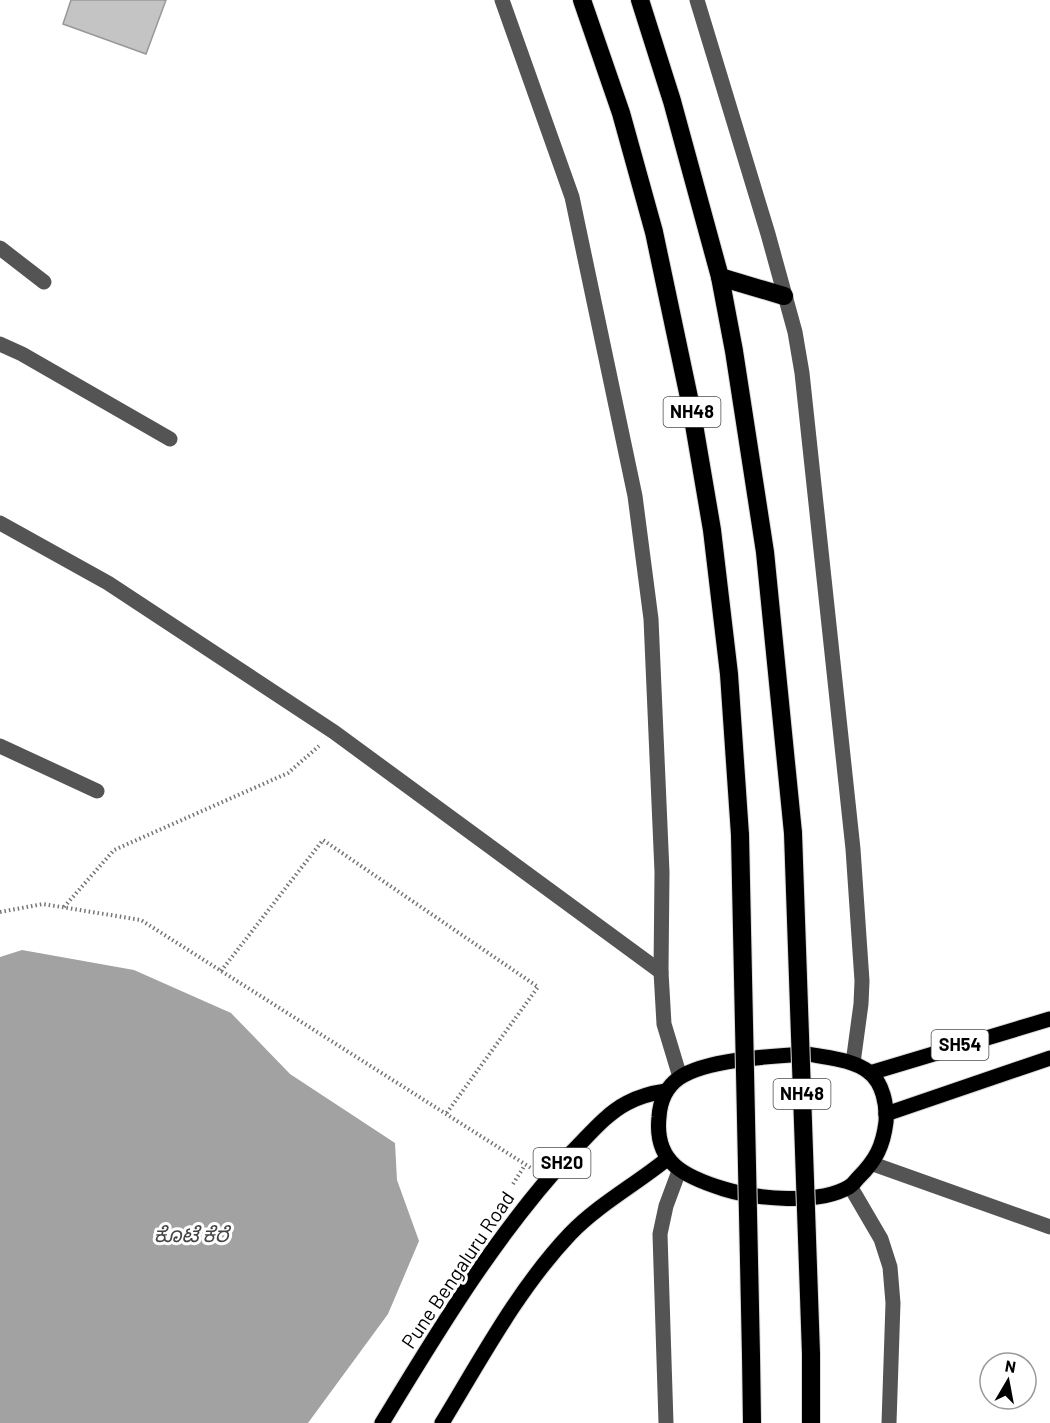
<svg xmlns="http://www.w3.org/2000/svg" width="1050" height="1423" viewBox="0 0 1050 1423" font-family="Barlow,'Noto Sans Kannada',sans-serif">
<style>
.water{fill:#a2a2a2}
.building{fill:#c4c4c4;stroke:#989898;stroke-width:1.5}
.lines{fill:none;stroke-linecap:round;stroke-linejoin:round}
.major-casing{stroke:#dbdbdb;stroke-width:17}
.highway-casing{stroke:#dbdbdb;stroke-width:20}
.path{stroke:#767676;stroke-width:4;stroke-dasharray:1.5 3;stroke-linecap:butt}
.minor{stroke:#545454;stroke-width:15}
.major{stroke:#000;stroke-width:15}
.highway{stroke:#000;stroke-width:18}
.highway-bridge-casing{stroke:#dbdbdb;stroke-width:20;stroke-linecap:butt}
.highway-bridge{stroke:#000;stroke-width:18}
.labels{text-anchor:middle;stroke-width:6;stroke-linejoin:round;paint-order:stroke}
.shield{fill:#fff;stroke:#4c4c4c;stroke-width:1.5}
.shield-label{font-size:18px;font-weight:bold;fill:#000}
.street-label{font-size:20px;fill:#000;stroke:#fff}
.water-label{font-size:21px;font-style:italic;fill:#434343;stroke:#fff}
</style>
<rect width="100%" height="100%" fill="#fff"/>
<polygon class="water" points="22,950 134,970 231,1013 290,1074 395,1143 397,1180 419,1241 388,1314 308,1423 0,1423 0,957"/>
<polygon class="building" points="71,0 166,0 146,54 63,24"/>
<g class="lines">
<g class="major-casing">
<g id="major">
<path d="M808 1054C828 1058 852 1059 869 1072 883 1083 887 1105 886 1122 883 1146 876 1160 859 1177 856 1180 853 1185 849 1187 818 1205 757 1199 724 1189 685 1177 654 1163 659 1117 660 1101 665 1088 679 1078 706 1059 775 1056 808 1054Z"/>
<polyline points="870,1073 1050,1019"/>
<polyline points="886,1114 1050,1058"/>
<path d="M382 1423C439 1329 498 1231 573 1151 590 1134 606 1114 627 1103 640 1096 652 1093 666 1091"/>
<path d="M442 1423C481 1359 518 1289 570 1234 599 1204 635 1185 667 1159"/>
</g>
</g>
<g class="highway-casing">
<g id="highway">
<polyline points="582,0 621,113 654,232 691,407 712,530 729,674 740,835"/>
<polyline points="640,0 672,101 720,277 734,351 765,552 793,833"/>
<polyline points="720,277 784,296"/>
<polyline points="751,1355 752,1423"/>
<polyline points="811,1423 811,1354"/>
</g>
</g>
<g class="path">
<polyline points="64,907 114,850 288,773 319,746"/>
<polyline points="0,912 43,904 141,920 531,1168"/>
<polyline points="221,971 323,840 538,987 446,1114"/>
<polyline points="513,1184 525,1165"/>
</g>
<g class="minor">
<polyline points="502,0 572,197 635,496 651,619 662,872 661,972 664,1024 680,1077"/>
<polyline points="697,0 768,234 795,332 802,373 853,849 862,981 861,1004 853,1063"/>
<polyline points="0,248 44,282"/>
<polyline points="0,344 22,354 170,439"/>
<polyline points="0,523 108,583 334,732 661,972"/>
<polyline points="0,746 97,791"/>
<polyline points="873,1164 1050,1227"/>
<polyline points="850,1186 881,1239 890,1267 893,1303 889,1423"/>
<polyline points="666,1423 660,1234 666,1206 679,1171"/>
</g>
<use href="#major" class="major"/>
<use href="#highway" class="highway"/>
<g class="highway-bridge-casing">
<g id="highway-bridge">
<polyline points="793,833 811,1354"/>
<polyline points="740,835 751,1355"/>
</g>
</g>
<use href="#highway-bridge" class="highway-bridge"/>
</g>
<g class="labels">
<g class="shield">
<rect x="663.5" y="397" width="57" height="30" rx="4.5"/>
<rect x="931.5" y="1030" width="57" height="30" rx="4.5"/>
<rect x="773.5" y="1079" width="57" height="30" rx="4.5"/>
<rect x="533.5" y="1148" width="57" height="30" rx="4.5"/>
</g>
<g class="shield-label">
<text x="692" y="418">NH48</text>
<text x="960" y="1051">SH54</text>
<text x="802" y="1100">NH48</text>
<text x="562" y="1169">SH20</text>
</g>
<g class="street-label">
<text transform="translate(458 1270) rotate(-56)" y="7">Pune Bengaluru Road</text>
</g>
<g class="water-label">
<text x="191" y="1242">ಕೊಟೆ ಕೆರೆ</text>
</g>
</g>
<g transform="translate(1008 1381) rotate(10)"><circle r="28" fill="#ffffff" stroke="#999999" stroke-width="1.5"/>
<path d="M0-4.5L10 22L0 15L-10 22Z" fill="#000000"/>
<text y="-9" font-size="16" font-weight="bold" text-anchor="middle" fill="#000000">N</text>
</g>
</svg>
